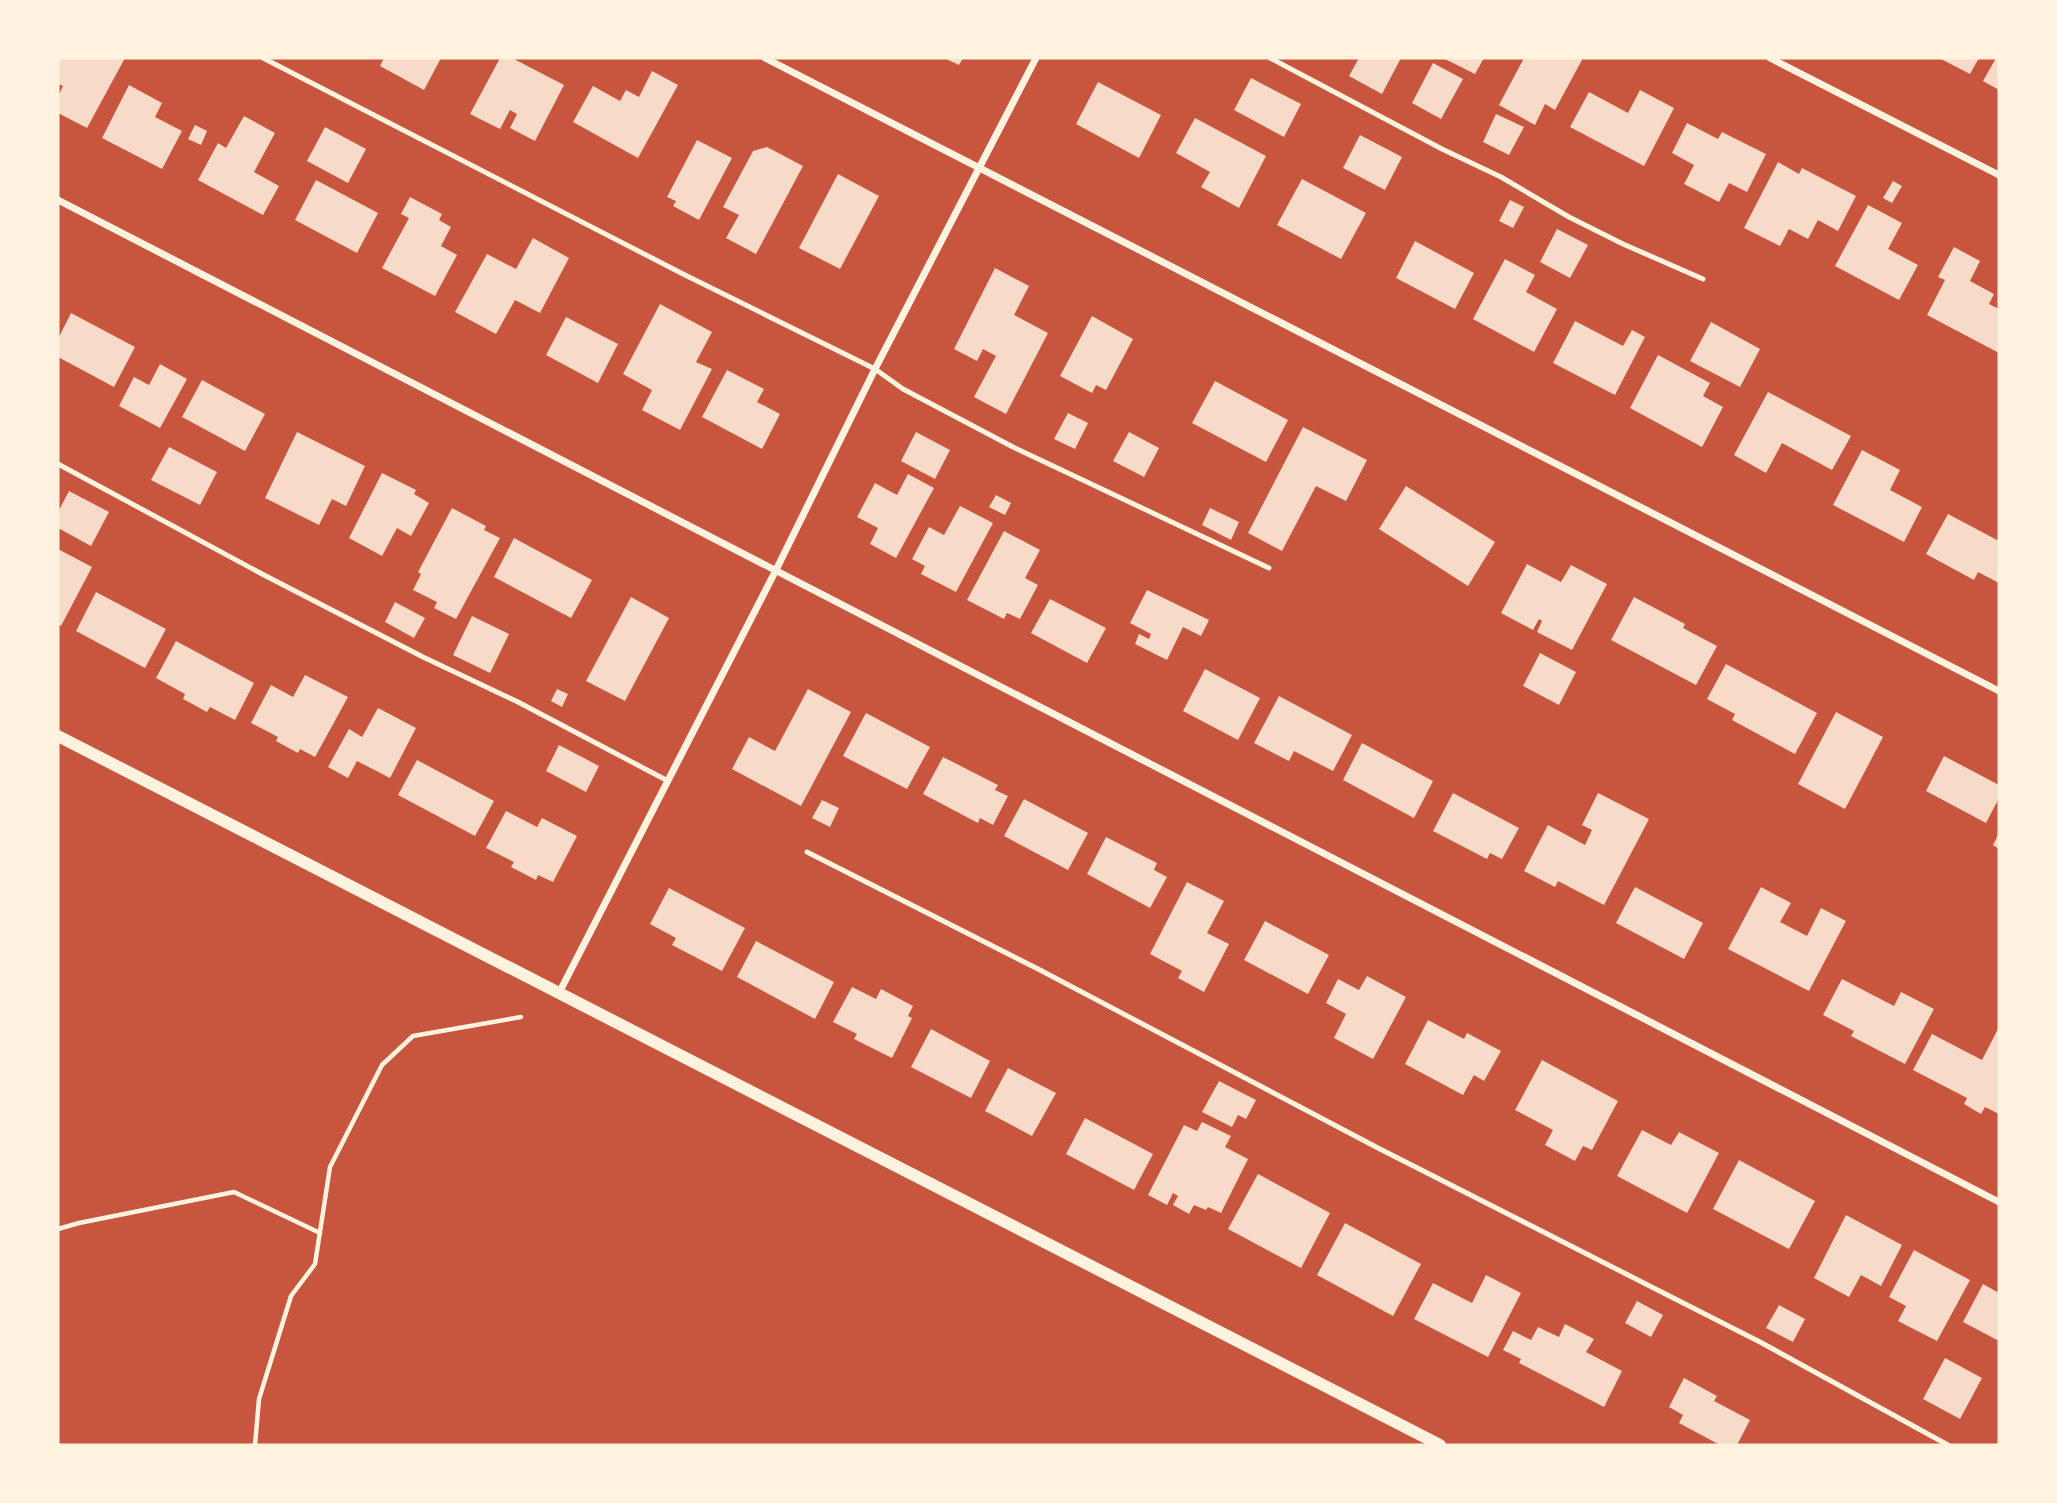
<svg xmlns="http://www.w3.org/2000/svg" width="2057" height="1503" viewBox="0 0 2057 1503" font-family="Rubik,sans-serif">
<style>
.building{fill:#f7dbc8}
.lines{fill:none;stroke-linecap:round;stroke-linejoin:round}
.path{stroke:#fff3e0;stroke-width:4.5}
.service{stroke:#fff3e0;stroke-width:5}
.minor{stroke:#fff3e0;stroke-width:7}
.tertiary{stroke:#fff3e0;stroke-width:12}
</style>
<rect width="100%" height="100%" fill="#c8553d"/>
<g class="building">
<polygon points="58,58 125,58 87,128 58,113 58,96 63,86 58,84"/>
<polygon points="384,58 441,58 424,90 380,66"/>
<polygon points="500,58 512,58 564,85 535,141 510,128 517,114 510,110 500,129 470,114"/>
<polygon points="944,58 963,58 959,65"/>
<polygon points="1359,58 1401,58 1382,94 1349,76"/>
<polygon points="1443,58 1484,58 1475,74"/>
<polygon points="1524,58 1583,58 1555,110 1545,104 1535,125 1499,105"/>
<polygon points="1939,58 1979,58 1970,74"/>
<polygon points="1996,58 1999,58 1999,90 1983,81"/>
<polygon points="1433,63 1463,79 1441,119 1412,103"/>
<polygon points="652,71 678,85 638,158 573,122 593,86 620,101 626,90 639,97"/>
<polygon points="1251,78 1301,104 1284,137 1234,110"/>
<polygon points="1098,82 1161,115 1139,158 1076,124"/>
<polygon points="129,85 162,103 155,117 182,131 162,169 102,138"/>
<polygon points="1640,90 1674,108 1644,166 1570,127 1589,92 1628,113"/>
<polygon points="1496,114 1524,127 1509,155 1483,142"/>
<polygon points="244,116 275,133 254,172 279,186 263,215 198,180 218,143 226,148"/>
<polygon points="1195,118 1266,156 1239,208 1201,187 1210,172 1176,153"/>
<polygon points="1687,123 1718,139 1722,132 1766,154 1747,192 1729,183 1719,202 1684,184 1694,165 1672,153"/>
<polygon points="195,125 207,131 201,145 188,139"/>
<polygon points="325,127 366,149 348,183 307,161"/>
<polygon points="1360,135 1402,157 1385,190 1343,168"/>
<polygon points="697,140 732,158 699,220 673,206 676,201 667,197"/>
<polygon points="767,147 803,166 756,254 726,238 739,215 723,207 753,151"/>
<polygon points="1778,162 1799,174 1802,168 1856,196 1838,231 1818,220 1808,239 1789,229 1780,246 1744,228"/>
<polygon points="838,174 879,196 840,269 799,248"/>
<polygon points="1302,179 1366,213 1341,259 1277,225"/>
<polygon points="316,180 378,213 357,253 295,220"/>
<polygon points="1893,181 1902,186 1892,203 1883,198"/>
<polygon points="410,197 442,214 439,220 451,227 441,246 457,255 435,296 382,268 409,218 401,214"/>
<polygon points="1510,200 1524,207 1513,228 1499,221"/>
<polygon points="1868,205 1902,223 1888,249 1918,265 1899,300 1835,266"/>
<polygon points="1557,229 1588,245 1570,278 1540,262"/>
<polygon points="533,238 569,258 540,313 515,300 496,334 455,312 487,254 516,269"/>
<polygon points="1415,241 1474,273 1455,309 1396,278"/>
<polygon points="1954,247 1980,261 1970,281 1994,294 1989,304 1999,309 1999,353 1927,315 1945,280 1938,277"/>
<polygon points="1505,259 1535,275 1526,292 1557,309 1534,352 1473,319"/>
<polygon points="995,268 1029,286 1014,315 1048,333 1006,414 974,397 996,356 983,349 977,361 954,349"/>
<polygon points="660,304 712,332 696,362 712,369 680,430 642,410 652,390 623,374"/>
<polygon points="71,313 135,347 114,387 58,357 58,339"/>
<polygon points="1092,316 1133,339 1106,390 1096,385 1092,393 1060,376"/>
<polygon points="566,317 618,344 598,383 546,355"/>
<polygon points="1575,321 1623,346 1632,330 1645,337 1615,395 1553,363"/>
<polygon points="1711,322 1760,349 1740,387 1690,361"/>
<polygon points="1658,355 1710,383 1703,396 1723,407 1702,447 1630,408"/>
<polygon points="160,364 187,379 160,428 119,406 134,377 149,385"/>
<polygon points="727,370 764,389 757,402 780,414 762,449 702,417"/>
<polygon points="202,380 265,414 245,451 182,417"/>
<polygon points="1215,381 1288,420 1266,462 1192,423"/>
<polygon points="1768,392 1851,436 1832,470 1782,443 1766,473 1734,455"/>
<polygon points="1068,413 1088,423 1075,449 1054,439"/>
<polygon points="1303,427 1367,460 1346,501 1316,486 1282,551 1248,533"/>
<polygon points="297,432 365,466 346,506 332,499 319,525 265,498"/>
<polygon points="916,432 950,450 935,479 901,461"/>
<polygon points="1129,432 1159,448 1144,477 1113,461"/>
<polygon points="169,447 217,472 200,505 151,480"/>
<polygon points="1862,450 1900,470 1890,490 1922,507 1904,542 1833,505"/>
<polygon points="382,473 416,490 414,494 429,503 411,536 397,528 382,556 349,538"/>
<polygon points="908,474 934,488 896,558 870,544 878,528 857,517 875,483 897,495"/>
<polygon points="1406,486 1495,542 1468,586 1379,529"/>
<polygon points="69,491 109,512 91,546 58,528 58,512"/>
<polygon points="996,495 1011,503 1005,515 989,507"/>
<polygon points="960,506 993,523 956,592 921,574 925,566 912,559 929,527 944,535"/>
<polygon points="452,508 486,526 484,530 500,538 456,619 434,608 437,602 413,590 421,574 418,572"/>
<polygon points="1210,508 1239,522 1231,540 1202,525"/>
<polygon points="1948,514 1999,541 1999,583 1978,572 1974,580 1926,554"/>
<polygon points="1004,531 1040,550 1025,578 1038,585 1020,619 1007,613 1004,619 967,600"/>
<polygon points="514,538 592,580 571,618 494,577"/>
<polygon points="58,549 92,567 61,626 58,624"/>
<polygon points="1527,564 1561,582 1571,565 1607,584 1572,650 1537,632 1542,621 1539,619 1533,630 1501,613"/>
<polygon points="1147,590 1209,620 1201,636 1183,627 1167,660 1135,644 1139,634 1149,639 1151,634 1130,623"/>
<polygon points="96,592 166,629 145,668 76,631"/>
<polygon points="631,597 669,618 625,701 586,681"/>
<polygon points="1634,597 1685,624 1683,628 1717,646 1696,685 1611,640"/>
<polygon points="1050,599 1106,628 1087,663 1031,633"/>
<polygon points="395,602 425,618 414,638 385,622"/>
<polygon points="472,616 509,634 490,673 453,655"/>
<polygon points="176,641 254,683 235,720 210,707 207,712 183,699 185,694 156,678"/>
<polygon points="1540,653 1576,672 1559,705 1523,686"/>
<polygon points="1726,664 1817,713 1795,754 1732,720 1735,714 1707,699"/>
<polygon points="1205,669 1260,698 1238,740 1183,711"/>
<polygon points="305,675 348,697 315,757 300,749 298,753 276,741 278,737 251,723 271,685 293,697"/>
<polygon points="557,689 568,694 562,707 551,701"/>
<polygon points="808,689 851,712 801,806 732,769 749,737 775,751"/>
<polygon points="1279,696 1352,735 1333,771 1294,751 1289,761 1254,743"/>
<polygon points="378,708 416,728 390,778 357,761 348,778 328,767 349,729 362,737"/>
<polygon points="1836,712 1883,737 1845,809 1798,784"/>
<polygon points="866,713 930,747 907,789 843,756"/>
<polygon points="1362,743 1433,781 1414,818 1343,780"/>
<polygon points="559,745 599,766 586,792 546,771"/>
<polygon points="1944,756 1999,785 1999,798 1986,823 1926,791"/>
<polygon points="943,757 998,785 995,790 1008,796 993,825 980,818 978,823 923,794"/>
<polygon points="417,760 494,801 475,836 398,795"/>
<polygon points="1453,793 1519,828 1502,859 1490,853 1487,859 1433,831"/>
<polygon points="1598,793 1649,819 1604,905 1558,881 1555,887 1524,871 1548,825 1585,845 1592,830 1582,825"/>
<polygon points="1024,799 1088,833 1068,870 1004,836"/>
<polygon points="822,800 839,808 830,827 812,818"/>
<polygon points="506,811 537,827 542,818 577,836 553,882 538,875 536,880 511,867 514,862 486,848"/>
<polygon points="1999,833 1999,849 1993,845"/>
<polygon points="1106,837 1157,863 1154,870 1167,877 1150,908 1087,874"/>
<polygon points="1187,882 1224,901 1207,933 1229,944 1204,992 1178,978 1182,971 1150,954"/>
<polygon points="1635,887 1703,923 1684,959 1616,923"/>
<polygon points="1761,887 1791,903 1780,922 1807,936 1821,908 1846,921 1809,991 1728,949"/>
<polygon points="669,888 745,928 722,971 672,945 676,938 650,924"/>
<polygon points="1265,921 1329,955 1308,994 1244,960"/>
<polygon points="756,941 834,982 815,1019 737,977"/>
<polygon points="1367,976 1406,997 1373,1059 1334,1038 1346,1014 1326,1003 1338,979 1359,990"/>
<polygon points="1842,979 1894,1006 1901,992 1934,1009 1905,1064 1851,1036 1854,1031 1823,1015"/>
<polygon points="852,987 876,999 881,989 913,1006 908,1016 912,1018 892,1058 854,1039 857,1034 833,1022"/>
<polygon points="1428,1020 1464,1039 1467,1033 1501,1051 1484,1081 1474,1075 1463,1095 1405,1064"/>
<polygon points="1999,1027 1999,1114 1985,1107 1981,1114 1964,1104 1967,1098 1913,1070 1932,1034 1982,1060"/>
<polygon points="931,1029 990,1061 971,1098 911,1067"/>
<polygon points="1542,1060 1618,1101 1592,1150 1583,1146 1575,1161 1545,1145 1553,1130 1515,1110"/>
<polygon points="1008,1068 1056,1093 1032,1136 985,1111"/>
<polygon points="1219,1081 1256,1100 1246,1119 1238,1115 1232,1127 1202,1112"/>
<polygon points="1085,1118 1153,1154 1134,1190 1066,1154"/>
<polygon points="1202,1122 1231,1136 1225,1147 1248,1159 1221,1213 1208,1207 1206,1210 1194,1205 1189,1214 1173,1205 1178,1196 1173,1193 1167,1205 1148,1195 1184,1125 1197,1131"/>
<polygon points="1642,1130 1671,1145 1679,1132 1719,1153 1687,1213 1617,1176"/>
<polygon points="1739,1160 1815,1201 1789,1249 1713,1209"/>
<polygon points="1258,1174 1330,1213 1301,1268 1228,1229"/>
<polygon points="1846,1215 1902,1245 1881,1286 1861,1275 1849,1297 1814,1278"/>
<polygon points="1345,1223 1421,1264 1393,1316 1317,1275"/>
<polygon points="1914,1250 1970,1280 1937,1341 1898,1321 1906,1306 1889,1297"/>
<polygon points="1486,1275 1521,1293 1488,1357 1414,1319 1433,1283 1472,1303"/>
<polygon points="1983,1284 1999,1293 1999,1341 1963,1322"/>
<polygon points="1637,1301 1663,1315 1651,1337 1625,1323"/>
<polygon points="1779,1305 1805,1319 1793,1342 1766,1328"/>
<polygon points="1565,1324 1594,1339 1586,1352 1622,1371 1604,1407 1519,1363 1521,1359 1503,1350 1513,1331 1531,1340 1538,1327 1559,1337"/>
<polygon points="1945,1358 1982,1378 1960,1419 1923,1399"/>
<polygon points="1684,1378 1717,1396 1714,1401 1750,1420 1737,1445 1720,1445 1679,1423 1683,1415 1669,1407"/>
</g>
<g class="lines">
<g class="path">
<polyline points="58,1229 79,1223 234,1192 320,1233"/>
<polyline points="255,1445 259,1399 291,1296 315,1264 330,1167 382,1065 413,1036 521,1017"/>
</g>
<g class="service">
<polyline points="263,58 685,275 875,369 903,389 1013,447 1269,568"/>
<polyline points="1270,58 1442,149 1501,177 1569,217 1623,244 1703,279"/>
<polyline points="58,464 262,574 423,657 518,702 668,781"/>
<polyline points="807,852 1040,970 1378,1148 1760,1342 1948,1445"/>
</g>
<g class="minor">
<polyline points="765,58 1999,691"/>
<polyline points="1770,58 1999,175"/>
<polyline points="58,200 1999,1202"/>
<polyline points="559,993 776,570 875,369 1036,58"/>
</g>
<polyline class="tertiary" points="58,736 1440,1445"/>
</g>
<rect width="2057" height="1503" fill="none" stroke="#fff3e0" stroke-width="119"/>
</svg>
